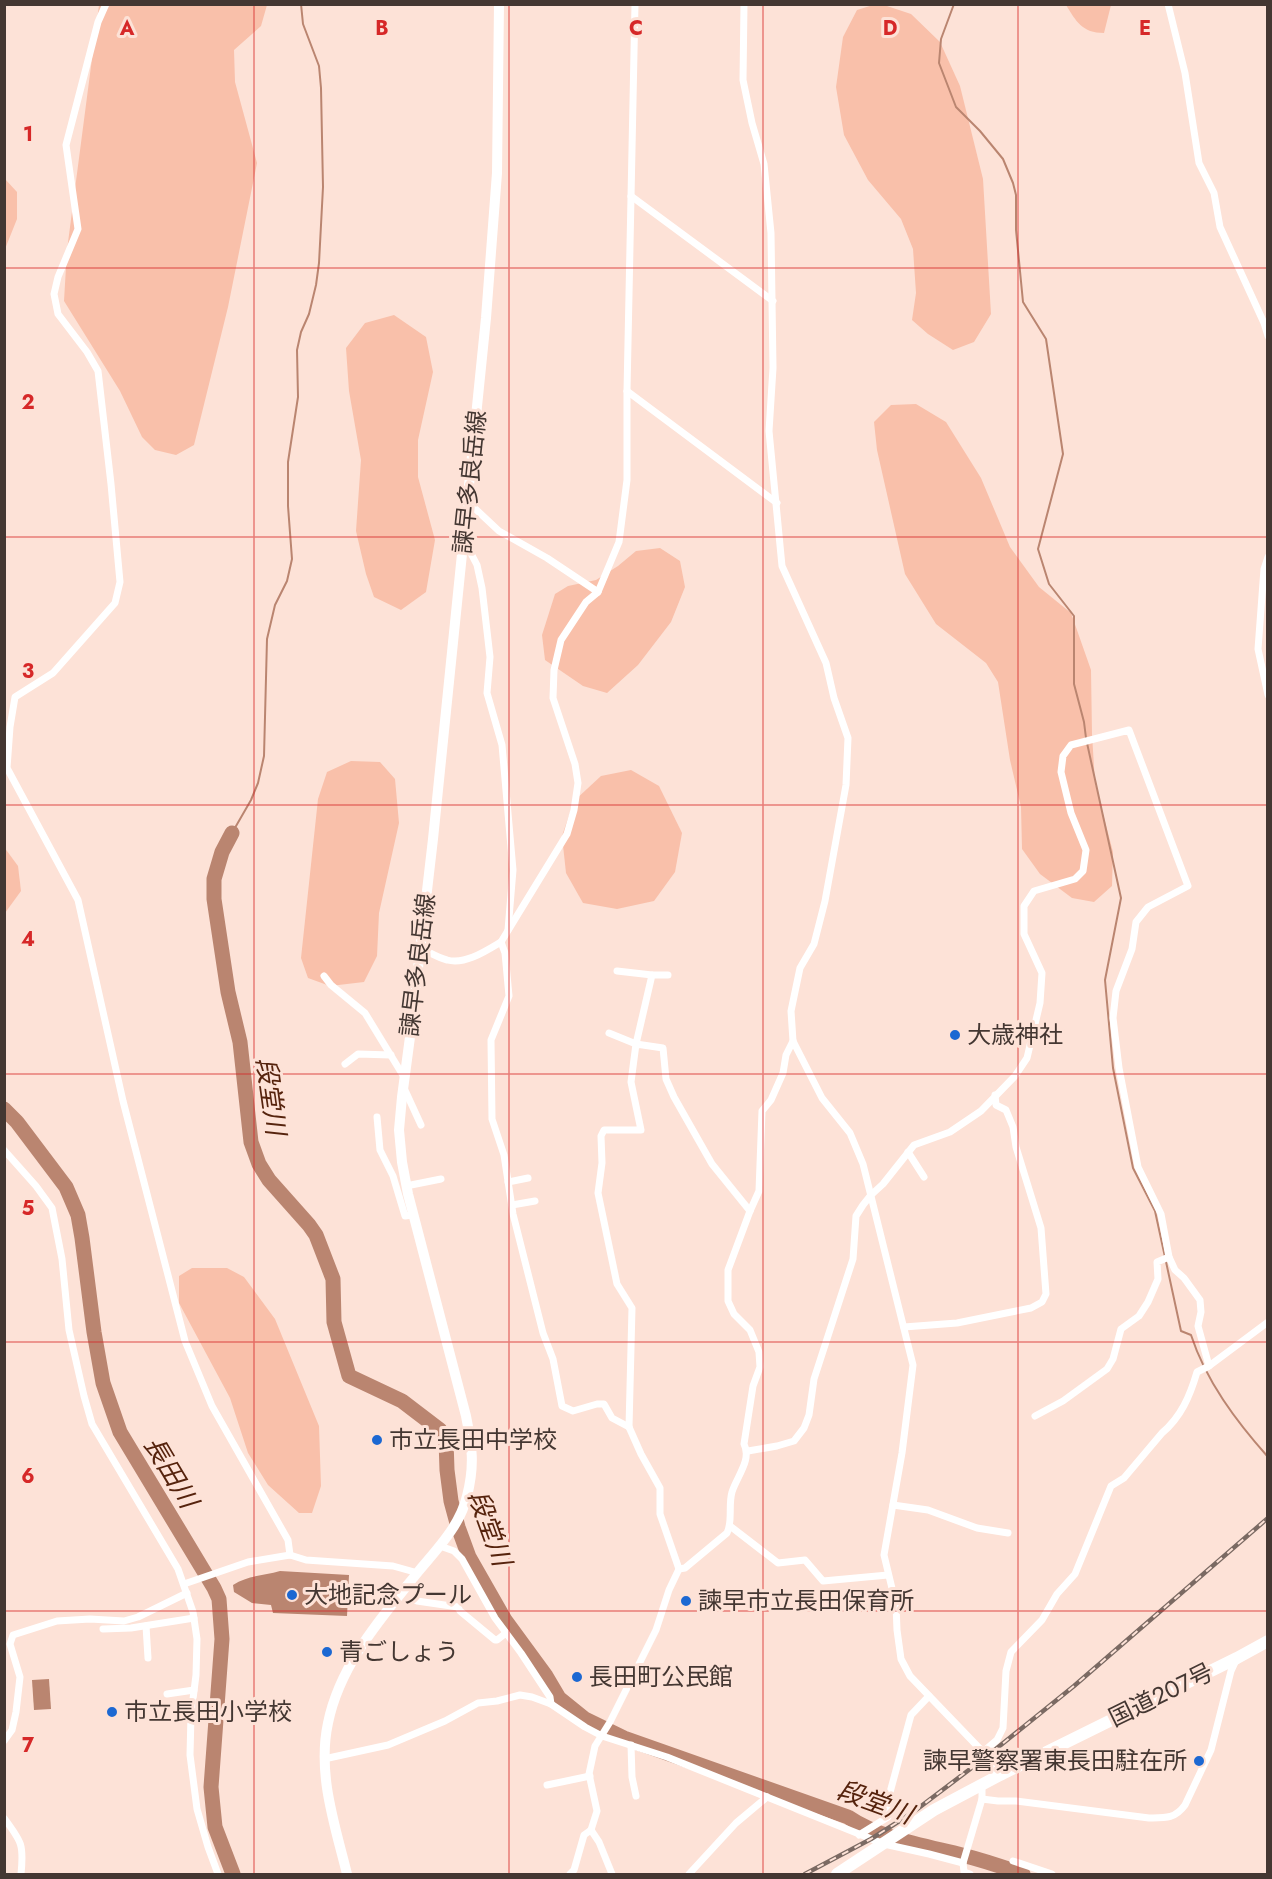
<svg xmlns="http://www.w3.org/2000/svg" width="1272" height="1879" viewBox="0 0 1272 1879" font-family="Jost,'Noto Sans JP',sans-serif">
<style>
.green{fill:#f9c0aa}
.water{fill:#ba8570}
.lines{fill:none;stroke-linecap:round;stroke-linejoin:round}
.stream{stroke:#ba8570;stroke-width:2}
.river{stroke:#ba8570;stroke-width:15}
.minor{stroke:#fff;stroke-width:7}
.secondary{stroke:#fff;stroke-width:10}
.trunk{stroke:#fff;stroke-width:12}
.rail-casing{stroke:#7b6a63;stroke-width:4.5}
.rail{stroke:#fde2d7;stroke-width:2;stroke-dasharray:7;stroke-linecap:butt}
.grid{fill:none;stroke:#d62828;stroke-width:1.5;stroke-opacity:0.55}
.poi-dot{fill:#1c68d2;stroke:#fde2d7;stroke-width:2}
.labels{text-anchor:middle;stroke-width:6;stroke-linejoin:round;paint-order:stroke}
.street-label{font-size:24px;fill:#443732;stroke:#fde2d7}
.poi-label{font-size:24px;fill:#443732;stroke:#fde2d7;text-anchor:start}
.water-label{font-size:26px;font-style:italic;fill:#56230d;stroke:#fde2d7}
.grid-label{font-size:20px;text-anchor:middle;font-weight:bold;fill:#d62828;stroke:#fde2d7;stroke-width:6;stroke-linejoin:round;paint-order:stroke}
</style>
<rect width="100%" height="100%" fill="#fde2d7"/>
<g class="green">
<polygon points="99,5 267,5 261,26 234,50 235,82 257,163 228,307 194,445 176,455 155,450 142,437 120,391 64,301 67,250"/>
<polygon points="873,5 884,5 911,14 940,42 960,86 983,179 991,314 974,342 953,350 928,334 912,320 916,293 913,249 901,219 868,180 844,135 836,87 843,37 857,10"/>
<path d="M1066 5H1111L1104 33C1082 33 1076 21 1066 5Z"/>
<polygon points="5,179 17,192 17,219 5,249"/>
<polygon points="394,315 426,337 433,372 418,440 418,477 435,540 426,592 401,610 374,597 366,574 356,531 361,460 349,391 346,348 365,323"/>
<polygon points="916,404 946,422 981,478 1010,547 1039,587 1071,613 1091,670 1092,734 1095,783 1113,852 1112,886 1094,902 1072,898 1040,874 1022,849 1021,807 1010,760 998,682 986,663 936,624 905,574 877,450 874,422 891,405"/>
<polygon points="660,548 680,561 685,587 671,622 638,665 607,693 583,686 545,660 542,635 555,594 568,586 596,580 618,566 636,551"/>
<polygon points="351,761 380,762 395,779 399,823 379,913 377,956 364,982 330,986 308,978 301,958 318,799 327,772"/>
<polygon points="631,770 659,786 682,833 675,872 654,901 617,909 583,903 566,873 562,836 574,801 601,776"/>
<polygon points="4,847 18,866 21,891 5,913"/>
<polygon points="192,1268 227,1268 244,1277 275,1319 319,1426 321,1486 312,1513 299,1513 268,1485 248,1453 230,1398 179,1303 179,1276"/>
</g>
<g class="water">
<path d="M280 1571 349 1575 347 1616 273 1613 271 1605 252 1603 234 1592 233 1585C248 1575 264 1576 280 1571Z"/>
<polygon points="49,1679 51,1709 34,1710 32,1680"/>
</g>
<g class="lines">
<g class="stream">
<polyline points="954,4 941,39 939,63 956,107 980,131 1003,159 1013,183 1016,195 1016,230 1023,302 1046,339 1063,454 1038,549 1049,584 1074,616 1074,684 1084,722 1086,738"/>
<path d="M1087 743 1121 898 1105 980 1113 1068 1133 1168 1155 1211 1181 1331 1191 1335C1206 1381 1236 1421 1268 1457"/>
<polyline points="232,833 251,800 258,783 264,756 267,639 275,605 287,581 292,559 288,506 288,462 298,397 297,350 301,332 309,314 316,285 319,263 323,187 321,88 319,66 303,24 301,4"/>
</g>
<g class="river">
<path d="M232 833 222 852 214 879V899L228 992 240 1042 251 1142 259 1164 269 1180 309 1225 316 1235 333 1279 334 1322 349 1376 402 1401 440 1430 446 1440 447 1470 451 1501 458 1527 469 1557 505 1620 546 1676 559 1698 585 1719 624 1738 848 1817C878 1838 926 1846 962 1855 982 1860 1003 1867 1023 1874"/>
<polyline points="4,1109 17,1122 66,1187 78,1215 82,1238 94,1332 103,1383 120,1432 214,1588 219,1599 222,1639 211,1787 215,1827 233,1874"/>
</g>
<g class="minor">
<polyline points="106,4 98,22 66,145 78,229 58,277 54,294 58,314 87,352 98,371 111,484 120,582 115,603 53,673 15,697 10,727 7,768 78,900 123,1101 185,1341 212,1406 288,1540 290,1555"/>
<polyline points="744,4 743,80 752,123 764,164 771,233 773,368 769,431 782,566 826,663 834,698 848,738 846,785 825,901 814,944 800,968 791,1011 793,1041 822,1098 850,1133 863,1164 913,1365 902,1453 884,1555 896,1605 897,1630 901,1659 910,1676 983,1752 1000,1775"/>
<polyline points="1168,4 1185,73 1199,163 1214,193 1220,227 1264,323 1268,336"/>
<polyline points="631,196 773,301"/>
<polyline points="627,391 777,503"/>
<polyline points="468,502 499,531 547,558 598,592"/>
<polyline points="464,540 477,565 482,588 490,657 487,693 502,745 513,870 508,930"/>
<polyline points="1268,557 1264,569 1258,649 1268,695"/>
<path d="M420 948C429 952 438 958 447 960 465 965 486 951 501 942"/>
<polyline points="617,971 652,975"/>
<polyline points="324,976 331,985 365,1013 404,1077"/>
<polyline points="609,1033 636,1044 652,975 668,975"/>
<polyline points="345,1064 358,1054 391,1055"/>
<polyline points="404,1088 421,1125"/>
<polyline points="377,1117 380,1150 393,1176 405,1216 413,1215"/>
<polyline points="4,1150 36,1186 52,1208 62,1259 69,1330 84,1396 92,1424 178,1569 193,1612 197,1639 196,1675 191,1715 190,1755 197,1809 208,1847 218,1874"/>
<polyline points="908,1152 924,1177"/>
<polyline points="508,1182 528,1178"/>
<polyline points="406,1186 441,1179"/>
<polyline points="512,1205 535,1201"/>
<polyline points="904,1327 957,1323 1031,1308 1042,1302 1046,1294 1041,1228 1016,1147 1013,1127 1006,1110 996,1105 995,1095"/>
<polyline points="1035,1416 1063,1401 1107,1369 1113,1359 1121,1329 1139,1316 1148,1302 1158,1279 1157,1262 1169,1257"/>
<polyline points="629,1427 612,1418 604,1404 597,1404 573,1411 562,1406 553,1359 543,1333 513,1214 504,1155 492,1119 491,1040 509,996 505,953 501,942 567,834 574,810 578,783 575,764 553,698 554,670 561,640 586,602 598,592 619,542 627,480 627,391 635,4"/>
<polyline points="748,1451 777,1446 794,1441 804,1428 809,1415 814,1379 853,1259 856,1216 863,1205 871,1195 883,1184 914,1145 950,1132 981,1111 1015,1076 1027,1058 1040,1003 1042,973 1024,934 1024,906 1034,891 1075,879 1083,871 1086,850 1071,813 1061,772 1063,756 1071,745 1129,730 1188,886 1148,907 1136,922 1132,949 1116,991 1113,1018 1119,1068 1138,1167 1161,1214 1169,1257 1175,1270 1184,1278 1200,1300 1201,1312 1198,1326 1209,1366"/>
<polyline points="893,1505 928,1510 977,1528 1008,1533"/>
<polyline points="730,1526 778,1563 805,1560 823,1581 888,1575"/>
<polyline points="440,1546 454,1551 462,1559 495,1618 521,1653 550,1697 551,1704"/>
<path d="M679 1569 685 1568 727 1533C733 1521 728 1506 732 1492 737 1476 752 1460 744 1444L753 1386 760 1367 759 1352 750 1330 734 1314 728 1301V1270L750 1211 759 1191 762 1111 771 1100 783 1073 786 1055 793 1041"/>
<polyline points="184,1584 248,1562 290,1555 306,1560 393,1566 418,1573"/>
<polyline points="417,1601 458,1607 460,1611 495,1640 497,1640 506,1633"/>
<polyline points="146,1626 148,1658"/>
<polyline points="103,1629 131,1628 194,1618"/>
<polyline points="167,1694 194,1690"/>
<polyline points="4,1741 12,1730 16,1712 20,1677 10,1644 13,1635 57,1621 90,1619 124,1621 138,1617 187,1593"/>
<polyline points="631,1745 632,1777 636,1796"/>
<path d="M983 1752 997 1740 1003 1728 1006 1671 1011 1652 1042 1620 1057 1594 1075 1574 1111 1486 1124 1478 1162 1433C1181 1417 1190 1396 1197 1372L1209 1366 1268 1322"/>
<polyline points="324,1759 388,1745 445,1721 478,1703 497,1701 520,1695 532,1697 551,1704 585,1727 602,1736 667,1757 884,1844 929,1854 963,1863"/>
<polyline points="547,1785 590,1776"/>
<path d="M982 1799 998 1801H1016L1149 1818C1165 1818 1175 1819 1185 1805L1211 1750 1231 1671 1237 1658"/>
<path d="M4 1818C22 1842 24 1845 21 1874"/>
<polyline points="591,1830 599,1842 612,1874"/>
<polyline points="859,1835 888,1817 889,1796 911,1715 929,1696"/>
<polyline points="1013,1861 1052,1874"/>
<polyline points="570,1874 574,1870 584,1835 591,1830 597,1811 589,1774 595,1746 610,1722 656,1630 669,1590 679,1569 660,1514 660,1488 641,1454 629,1427 632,1308 617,1284 598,1193 602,1163 601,1136 604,1130 641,1130 631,1082 636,1044 663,1048 666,1079 674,1097 712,1164 750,1211"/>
<polyline points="689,1874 736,1823 767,1797"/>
<polyline points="970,1874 964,1872 963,1863 982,1799 982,1784"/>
</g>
<path class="secondary" d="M347 1874C335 1825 317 1774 328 1723 340 1664 382 1617 418 1572 437 1549 460 1526 467 1496 475 1465 472 1446 466 1416L408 1194 402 1162 399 1130 402 1097 410 1037 433 839 486 318 497 173 499 4"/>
<polyline class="trunk" points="837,1874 934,1810 1000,1775 1237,1658 1268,1641"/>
<g class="rail-casing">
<polyline id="rail" points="805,1874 871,1839 912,1813 986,1757 1074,1686 1268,1518"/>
</g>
<use href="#rail" class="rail"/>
</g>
<path class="grid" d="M254 4V1874M509 4V1874M763 4V1874M1018 4V1874M4 268H1268M4 537H1268M4 805H1268M4 1074H1268M4 1342H1268M4 1611H1268"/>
<g class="poi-dot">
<circle cx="955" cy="1035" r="6"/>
<circle cx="377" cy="1440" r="6"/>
<circle cx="292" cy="1595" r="6"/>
<circle cx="686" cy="1601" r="6"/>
<circle cx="327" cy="1652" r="6"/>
<circle cx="577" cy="1677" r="6"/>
<circle cx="112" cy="1712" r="6"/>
<circle cx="1199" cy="1761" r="6"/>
</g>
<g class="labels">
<g class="street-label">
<text transform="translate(470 482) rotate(-84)" y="8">諫早多良岳線</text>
<text transform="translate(418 965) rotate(-83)" y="8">諫早多良岳線</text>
<text transform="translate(1161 1695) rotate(-26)" y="8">国道207号</text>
</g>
<g class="poi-label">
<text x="967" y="1043">大歳神社</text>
<text x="389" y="1448">市立長田中学校</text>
<text x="304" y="1603">大地記念プール</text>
<text x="698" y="1609">諫早市立長田保育所</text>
<text x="339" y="1660">青ごしょう</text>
<text x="589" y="1685">長田町公民館</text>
<text x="124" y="1720">市立長田小学校</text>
<text x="1187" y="1769" text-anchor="end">諫早警察署東長田駐在所</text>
</g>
<g class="water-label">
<text transform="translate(271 1096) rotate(82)" y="9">段堂川</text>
<text transform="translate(171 1472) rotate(59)" y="9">長田川</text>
<text transform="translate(490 1528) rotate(70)" y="9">段堂川</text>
<text transform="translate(875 1802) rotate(20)" y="9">段堂川</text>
</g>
</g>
<g class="grid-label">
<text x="127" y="35">A</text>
<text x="382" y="35">B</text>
<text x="636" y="35">C</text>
<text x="890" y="35">D</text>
<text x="1145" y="35">E</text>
<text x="28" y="141">1</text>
<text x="28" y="409">2</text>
<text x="28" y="678">3</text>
<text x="28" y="946">4</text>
<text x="28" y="1215">5</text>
<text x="28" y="1483">6</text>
<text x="28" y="1752">7</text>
</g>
<rect width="1272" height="1879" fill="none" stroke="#443732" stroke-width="12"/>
</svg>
